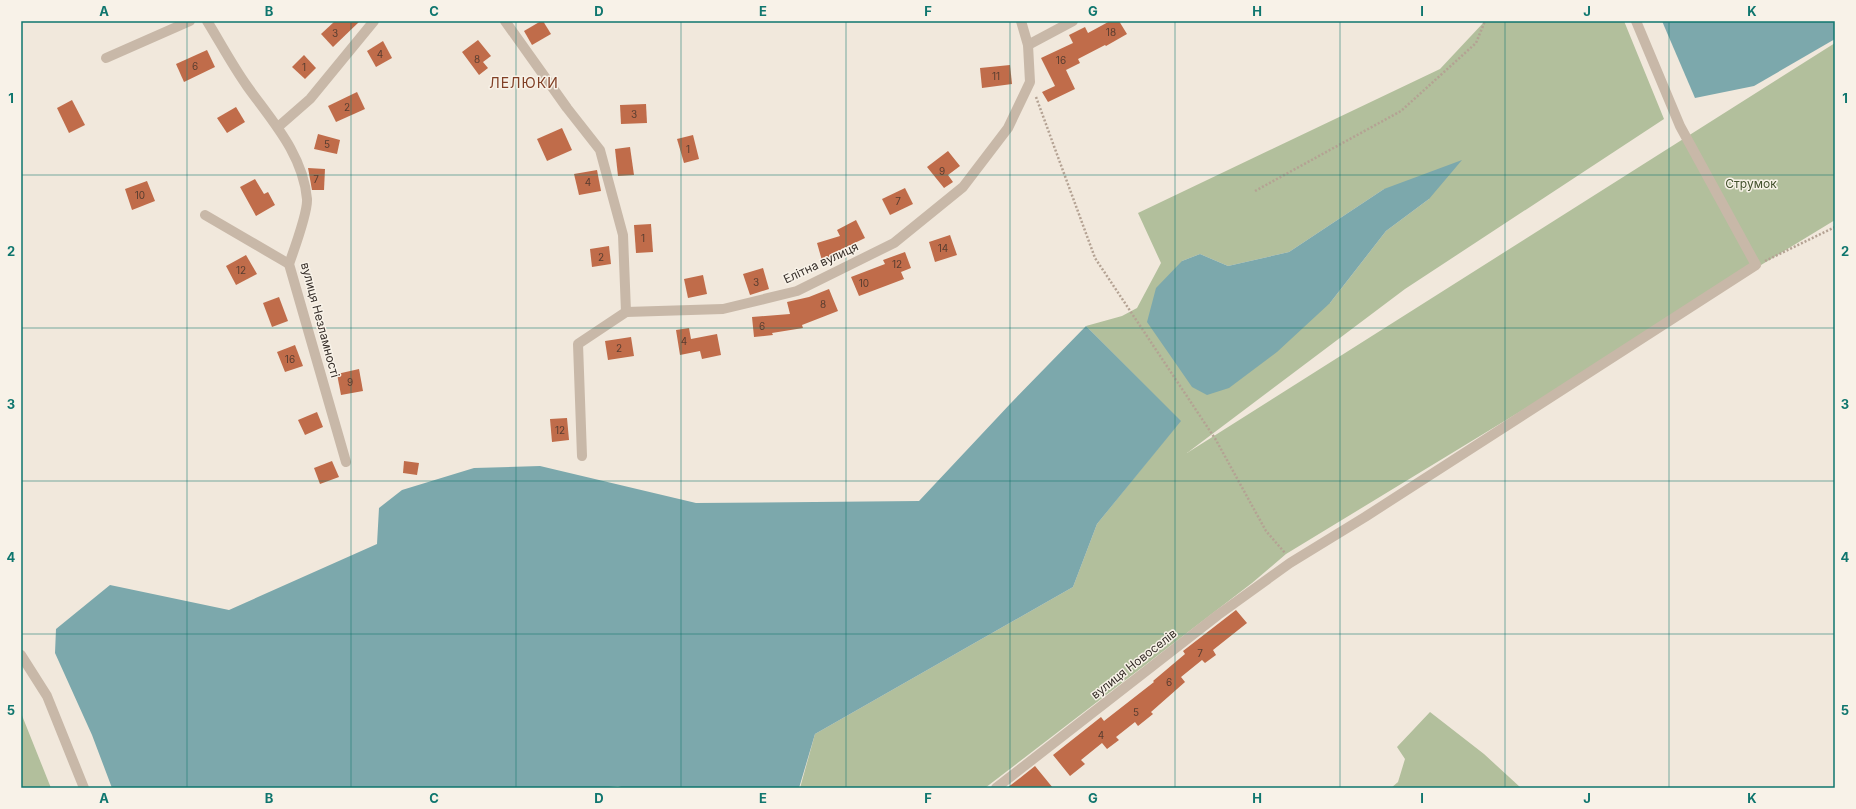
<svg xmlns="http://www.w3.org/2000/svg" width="1856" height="809" viewBox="0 0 1856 809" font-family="Inter,sans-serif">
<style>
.green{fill:#b2bf9c;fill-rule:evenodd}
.water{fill:#7ca8ac}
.building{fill:#c06c4a}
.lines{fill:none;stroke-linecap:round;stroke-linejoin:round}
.path{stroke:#b4a293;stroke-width:2.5;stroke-dasharray:2 2;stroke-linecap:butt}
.minor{stroke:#c8b8a8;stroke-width:10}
.grid{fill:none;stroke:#0f766e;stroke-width:1;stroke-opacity:0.55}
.labels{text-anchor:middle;stroke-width:3;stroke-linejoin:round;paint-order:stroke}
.number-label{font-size:10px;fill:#583d30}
.park-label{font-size:12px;fill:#43522d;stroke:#f8f2e8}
.street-label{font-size:12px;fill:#352d28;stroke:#f8f2e8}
.quarter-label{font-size:14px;letter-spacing:1px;fill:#803f25;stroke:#f8f2e8}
.neatline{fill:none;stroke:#0f766e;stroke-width:1.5}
.grid-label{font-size:13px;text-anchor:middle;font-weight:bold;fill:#0f766e}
</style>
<rect width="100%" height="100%" fill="#f1e8dc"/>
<g class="green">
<path d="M1485 21H1624L1664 119 1405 289 1187 453 1835 43V220L1286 554 1252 583 985 788H800L815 734 1073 587 1097 524 1180 421 1086 326 1122 316 1137 308 1161 263 1138 213 1440 69ZM1384 189 1429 199 1386 231 1330 303 1182 261 1200 254 1228 266 1289 252Z"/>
<polygon points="1430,712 1484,754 1521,788 1391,788 1398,782 1405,759 1397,747"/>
<polygon points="21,713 51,788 21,788"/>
</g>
<g class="water">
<polygon points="1662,21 1835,21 1835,39 1754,86 1695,98"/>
<polygon points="1462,160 1429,199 1386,231 1330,303 1277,352 1229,388 1207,395 1192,387 1147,322 1156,288 1182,261 1200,254 1228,266 1289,252 1384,189"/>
<polygon points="1086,326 1181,421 1097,524 1073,587 815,734 799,788 624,788 618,786 600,788 112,788 92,735 55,653 56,629 110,585 229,610 377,544 379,508 402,490 474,468 540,466 696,503 919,501 1011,403"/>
</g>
<g class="building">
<polygon points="335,21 360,21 333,47 321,34"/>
<polygon points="541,21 543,21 551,34 532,45 524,31"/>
<polygon points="1110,21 1119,21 1127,34 1106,46 1105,45 1078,59 1080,63 1066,70 1075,89 1048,102 1042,92 1055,86 1041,58 1073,43 1069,35 1085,27 1088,33"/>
<polygon points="478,40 491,56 483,62 488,68 479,75 462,52"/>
<polygon points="383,41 392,58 376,67 367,51"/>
<polygon points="207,50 215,67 184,82 176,64"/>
<polygon points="304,55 316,68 305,79 292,67"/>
<polygon points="1010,65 1012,84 982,88 980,68"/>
<polygon points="357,92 365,109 336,122 328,106"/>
<polygon points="72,100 85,125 69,133 57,108"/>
<polygon points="646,104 647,123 621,124 620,105"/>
<polygon points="236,107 245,122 227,133 217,118"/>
<polygon points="562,128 572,150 547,161 537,139"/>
<polygon points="318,134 340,140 337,154 314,149"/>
<polygon points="693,135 699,159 684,163 677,139"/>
<polygon points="630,147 634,175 618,176 615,149"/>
<polygon points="948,151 960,166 948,175 953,182 944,188 927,167"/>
<polygon points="308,168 325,169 324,190 312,190"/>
<polygon points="597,170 601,191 579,195 574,174"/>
<polygon points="255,179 264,194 268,192 275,205 256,216 240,187"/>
<polygon points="147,181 155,201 132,210 125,189"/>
<polygon points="905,188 913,204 890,215 882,199"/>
<polygon points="856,220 865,238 832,254 834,261 823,264 817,243 840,236 837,230"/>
<polygon points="651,224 653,252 636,253 634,225"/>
<polygon points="950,235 957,255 935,262 929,242"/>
<polygon points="609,246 611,264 592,267 590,249"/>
<polygon points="905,252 911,268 901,272 904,279 859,296 851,277 885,264 883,260"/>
<polygon points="246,255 257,274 236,285 226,266"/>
<polygon points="763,268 769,289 750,295 743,274"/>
<polygon points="703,275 707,294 688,298 684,279"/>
<polygon points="829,289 838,311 802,325 803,328 772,333 773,335 754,337 752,317 790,314 787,302 809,297"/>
<polygon points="279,297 288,321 272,327 263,303"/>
<polygon points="689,328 691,339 717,334 721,355 702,359 700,351 680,355 676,330"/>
<polygon points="631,337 634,356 608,360 605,341"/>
<polygon points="295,345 303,366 285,372 277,352"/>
<polygon points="359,369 363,391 341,395 337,374"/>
<polygon points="317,412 323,427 305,435 298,420"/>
<polygon points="567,418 569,440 552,442 550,419"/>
<polygon points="332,461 339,477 320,484 314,468"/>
<polygon points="404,461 419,463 417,475 403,473"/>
<polygon points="1236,610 1247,623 1213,650 1216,655 1205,663 1202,660 1181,677 1185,682 1151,712 1153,714 1138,726 1135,722 1116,737 1119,740 1107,749 1102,743 1081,760 1085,764 1070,776 1053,755 1101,717 1104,721 1154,682 1153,681 1185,654 1183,651"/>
<polygon points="1035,766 1053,788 1007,788 1020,778"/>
</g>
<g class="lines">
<g class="path">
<polyline points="1036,97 1095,258 1216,440 1266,531 1285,553"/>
<polyline points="1255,191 1401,111 1476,43 1485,21"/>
<polyline points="1765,261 1835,227"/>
</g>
<g class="minor">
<path d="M207 21C220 42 232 65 247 86 272 121 303 154 307 199 308 212 294 250 289 264L346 462"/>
<polyline points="505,21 567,108 600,150 623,235 626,312"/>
<polyline points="1028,45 1073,21"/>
<polyline points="106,58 190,21"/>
<polyline points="278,127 310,99 374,21"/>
<polyline points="205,215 289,264"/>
<polyline points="582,456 578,344 626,312 723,309 797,291 894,243 963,187 1008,128 1030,82 1028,45 1021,21"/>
<polyline points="21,655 47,696 84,788"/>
<polyline points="996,788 1218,615 1290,563 1365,517 1756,265 1680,126 1636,21"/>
</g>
</g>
<path class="grid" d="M187 21V788M351 21V788M516 21V788M681 21V788M846 21V788M1010 21V788M1175 21V788M1340 21V788M1505 21V788M1669 21V788M21 175H1835M21 328H1835M21 481H1835M21 634H1835"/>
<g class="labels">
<g class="number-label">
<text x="1111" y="36">18</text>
<text x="335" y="37">3</text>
<text x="380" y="58">4</text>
<text x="477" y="63">8</text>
<text x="1061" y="64">16</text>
<text x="195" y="70">6</text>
<text x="304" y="71">1</text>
<text x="996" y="80">11</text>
<text x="347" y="111">2</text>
<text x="634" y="118">3</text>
<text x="327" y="148">5</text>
<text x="688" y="153">1</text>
<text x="942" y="175">9</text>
<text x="316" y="183">7</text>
<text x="588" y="186">4</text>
<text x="140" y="199">10</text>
<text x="898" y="205">7</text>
<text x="643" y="242">1</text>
<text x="943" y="252">14</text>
<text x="601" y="261">2</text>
<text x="897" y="268">12</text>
<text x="241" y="274">12</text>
<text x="756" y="286">3</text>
<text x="864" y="287">10</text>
<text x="823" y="308">8</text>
<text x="762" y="330">6</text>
<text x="684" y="345">4</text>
<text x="619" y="352">2</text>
<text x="290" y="363">16</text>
<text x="350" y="386">9</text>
<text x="560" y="434">12</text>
<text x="1200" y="657">7</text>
<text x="1169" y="686">6</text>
<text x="1136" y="716">5</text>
<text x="1101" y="739">4</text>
</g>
<g class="park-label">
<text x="1751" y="188">Струмок</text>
</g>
<g class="street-label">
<text transform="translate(821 263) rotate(-25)" y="4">Елітна вулиця</text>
<text transform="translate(320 320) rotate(75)" y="4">вулиця Незламності</text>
<text transform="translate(1134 664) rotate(-38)" y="4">вулиця Новоселів</text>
</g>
<g class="quarter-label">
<text x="524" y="88">ЛЕЛЮКИ</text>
</g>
</g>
<rect width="1856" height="809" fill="none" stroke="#f8f2e8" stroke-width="44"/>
<rect x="22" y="22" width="1812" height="765" class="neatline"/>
<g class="grid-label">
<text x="104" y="16">A</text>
<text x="269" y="16">B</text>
<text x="434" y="16">C</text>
<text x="599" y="16">D</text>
<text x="763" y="16">E</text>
<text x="928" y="16">F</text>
<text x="1093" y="16">G</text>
<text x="1257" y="16">H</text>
<text x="1422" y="16">I</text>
<text x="1587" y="16">J</text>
<text x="1752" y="16">K</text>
<text x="11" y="103">1</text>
<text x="1845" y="103">1</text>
<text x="11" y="256">2</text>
<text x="1845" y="256">2</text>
<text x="11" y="409">3</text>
<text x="1845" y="409">3</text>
<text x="11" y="562">4</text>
<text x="1845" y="562">4</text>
<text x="11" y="715">5</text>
<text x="1845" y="715">5</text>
<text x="104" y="803">A</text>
<text x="269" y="803">B</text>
<text x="434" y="803">C</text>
<text x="599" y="803">D</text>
<text x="763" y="803">E</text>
<text x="928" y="803">F</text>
<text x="1093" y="803">G</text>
<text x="1257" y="803">H</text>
<text x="1422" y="803">I</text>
<text x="1587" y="803">J</text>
<text x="1752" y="803">K</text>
</g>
</svg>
